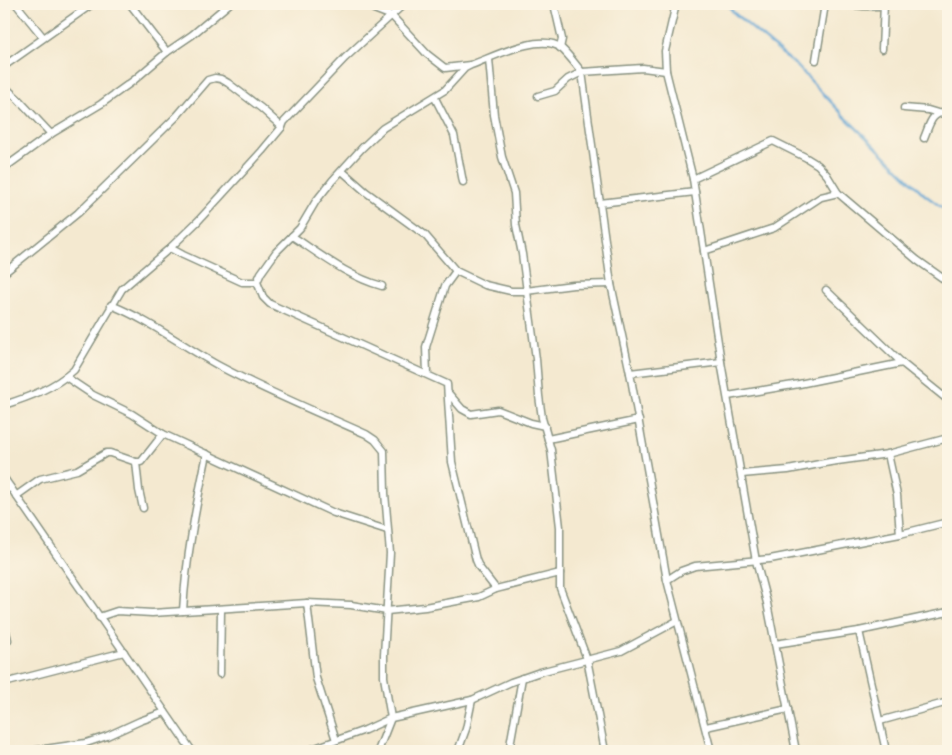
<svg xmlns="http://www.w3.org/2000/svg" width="952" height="755" viewBox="0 0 952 755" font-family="Sriracha,sans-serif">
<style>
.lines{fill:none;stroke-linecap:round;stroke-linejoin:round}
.stream{stroke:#5ca1d1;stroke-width:2.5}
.minor-casing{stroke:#8a9382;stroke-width:9}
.minor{stroke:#fff;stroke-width:6}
</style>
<rect width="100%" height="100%" fill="#fcf5e5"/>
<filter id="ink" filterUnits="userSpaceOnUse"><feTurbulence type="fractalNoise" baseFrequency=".02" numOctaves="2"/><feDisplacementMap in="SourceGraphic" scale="10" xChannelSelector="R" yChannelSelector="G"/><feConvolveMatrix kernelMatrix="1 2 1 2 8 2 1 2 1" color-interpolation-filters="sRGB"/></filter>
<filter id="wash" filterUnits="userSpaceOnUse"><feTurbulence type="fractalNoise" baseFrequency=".0096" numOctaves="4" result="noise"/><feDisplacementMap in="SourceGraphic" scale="20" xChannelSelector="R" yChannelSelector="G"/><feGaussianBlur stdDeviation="1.12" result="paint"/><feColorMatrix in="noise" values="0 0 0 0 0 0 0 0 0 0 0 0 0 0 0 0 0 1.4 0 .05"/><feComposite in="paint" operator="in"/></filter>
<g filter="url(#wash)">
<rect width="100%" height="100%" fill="#f4e9d0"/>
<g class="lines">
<polyline class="stream" points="727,4 734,13 798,67 844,116 925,195 948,212"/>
</g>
</g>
<g filter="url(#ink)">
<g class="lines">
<g class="minor-casing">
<g id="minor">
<polyline points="16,4 43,37"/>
<polyline points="130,4 167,52"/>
<polyline points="368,4 374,9 392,16 427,54 445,68 470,65"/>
<polyline points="554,4 562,39 560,48"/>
<polyline points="676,4 665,51 666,71 693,179 721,362 756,561 767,603 796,751"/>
<polyline points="840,4 864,6 884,6"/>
<polyline points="882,49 884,4"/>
<polyline points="489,59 494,115 502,157 514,193 516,225 522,254 536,359 539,396 542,418 551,450 560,527 560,588 587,659 605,751"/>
<polyline points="816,60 825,4"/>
<polyline points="4,66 92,4"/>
<polyline points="4,86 18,99 51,134"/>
<polyline points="538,96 555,91 568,79 582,72 643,68 666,71"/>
<polyline points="435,98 454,135 463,182"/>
<polyline points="904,108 928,110 938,113"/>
<path d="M924 138C930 124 931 111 948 113"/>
<polyline points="4,168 51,134 101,104 133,81 167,52 192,35 229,4"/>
<polyline points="342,171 366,192 425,235 456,271 485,285 511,291 526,291 573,285 611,284"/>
<polyline points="693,179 773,141 805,157 818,165 827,175 838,193 917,260 948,282"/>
<polyline points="600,203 695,192"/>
<path d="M292 236C321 255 349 277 382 286"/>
<polyline points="170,248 183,255 242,282 257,282"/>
<polyline points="704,251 774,228 821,197 838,193"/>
<polyline points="4,273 78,213 177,116 208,80 215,78 221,79 228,83 261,108 282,127"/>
<polyline points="826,290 902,363"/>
<path d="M111 305C151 321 184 347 221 367 268 392 317 412 366 434L375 440 384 451 385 493 390 553 384 655V677L391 718 378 751"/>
<polyline points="427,374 426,347 445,286 456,271"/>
<polyline points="66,377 93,395 132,414 163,434 334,513 387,530"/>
<polyline points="449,394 462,409 471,414 498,410 531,423 545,426"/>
<polyline points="728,396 799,384 902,363 948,400"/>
<path d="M4 405C29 397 54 388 74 370L122 289 170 248 198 221 262 151 282 127 284 122 345 58 404 4"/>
<polyline points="548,439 639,420"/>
<polyline points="888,454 897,495 900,534"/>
<polyline points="136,462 139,490 143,508"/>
<polyline points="742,474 788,470 830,462 888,454 948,438"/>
<polyline points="4,478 192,751"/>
<polyline points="4,492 10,487"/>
<polyline points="16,496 40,479 77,470 106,453 110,453 136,462 141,462 163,434"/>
<polyline points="667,580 681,571 695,566 770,559 900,534 948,522"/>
<path d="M496 589 479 567 476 560 452 462 447 384 270 304 263 297 257 282 261 273 276 252 300 228 316 201 332 181 362 148 383 128 445 90 465 68 471 65C493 57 541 32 561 48 569 55 575 64 582 72L611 284 630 373"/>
<polyline points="307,603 316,678 336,740"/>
<path d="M183 611C186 558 196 506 207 454"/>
<polyline points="99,617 117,611 152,613 307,603 351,605 387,611 425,607 479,597 496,589 560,573"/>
<polyline points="4,624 8,640 4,645"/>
<polyline points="859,631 886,751"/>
<polyline points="775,644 859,631 948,612"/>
<polyline points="220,674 221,610"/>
<polyline points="4,683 124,652"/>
<polyline points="880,721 948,702"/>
<polyline points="706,727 788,709"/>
<polyline points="31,751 86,743 107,736 140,721 165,712"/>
<polyline points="307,751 365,730 391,718 472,700 511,682 540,672 621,651 677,621"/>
<polyline points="458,751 466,729 472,700"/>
<polyline points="509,751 522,678"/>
<polyline points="711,751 667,580 630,373 721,362"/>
</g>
</g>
<use href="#minor" class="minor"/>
</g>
</g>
<rect width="952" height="755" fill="none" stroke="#fcf5e5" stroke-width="20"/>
</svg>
